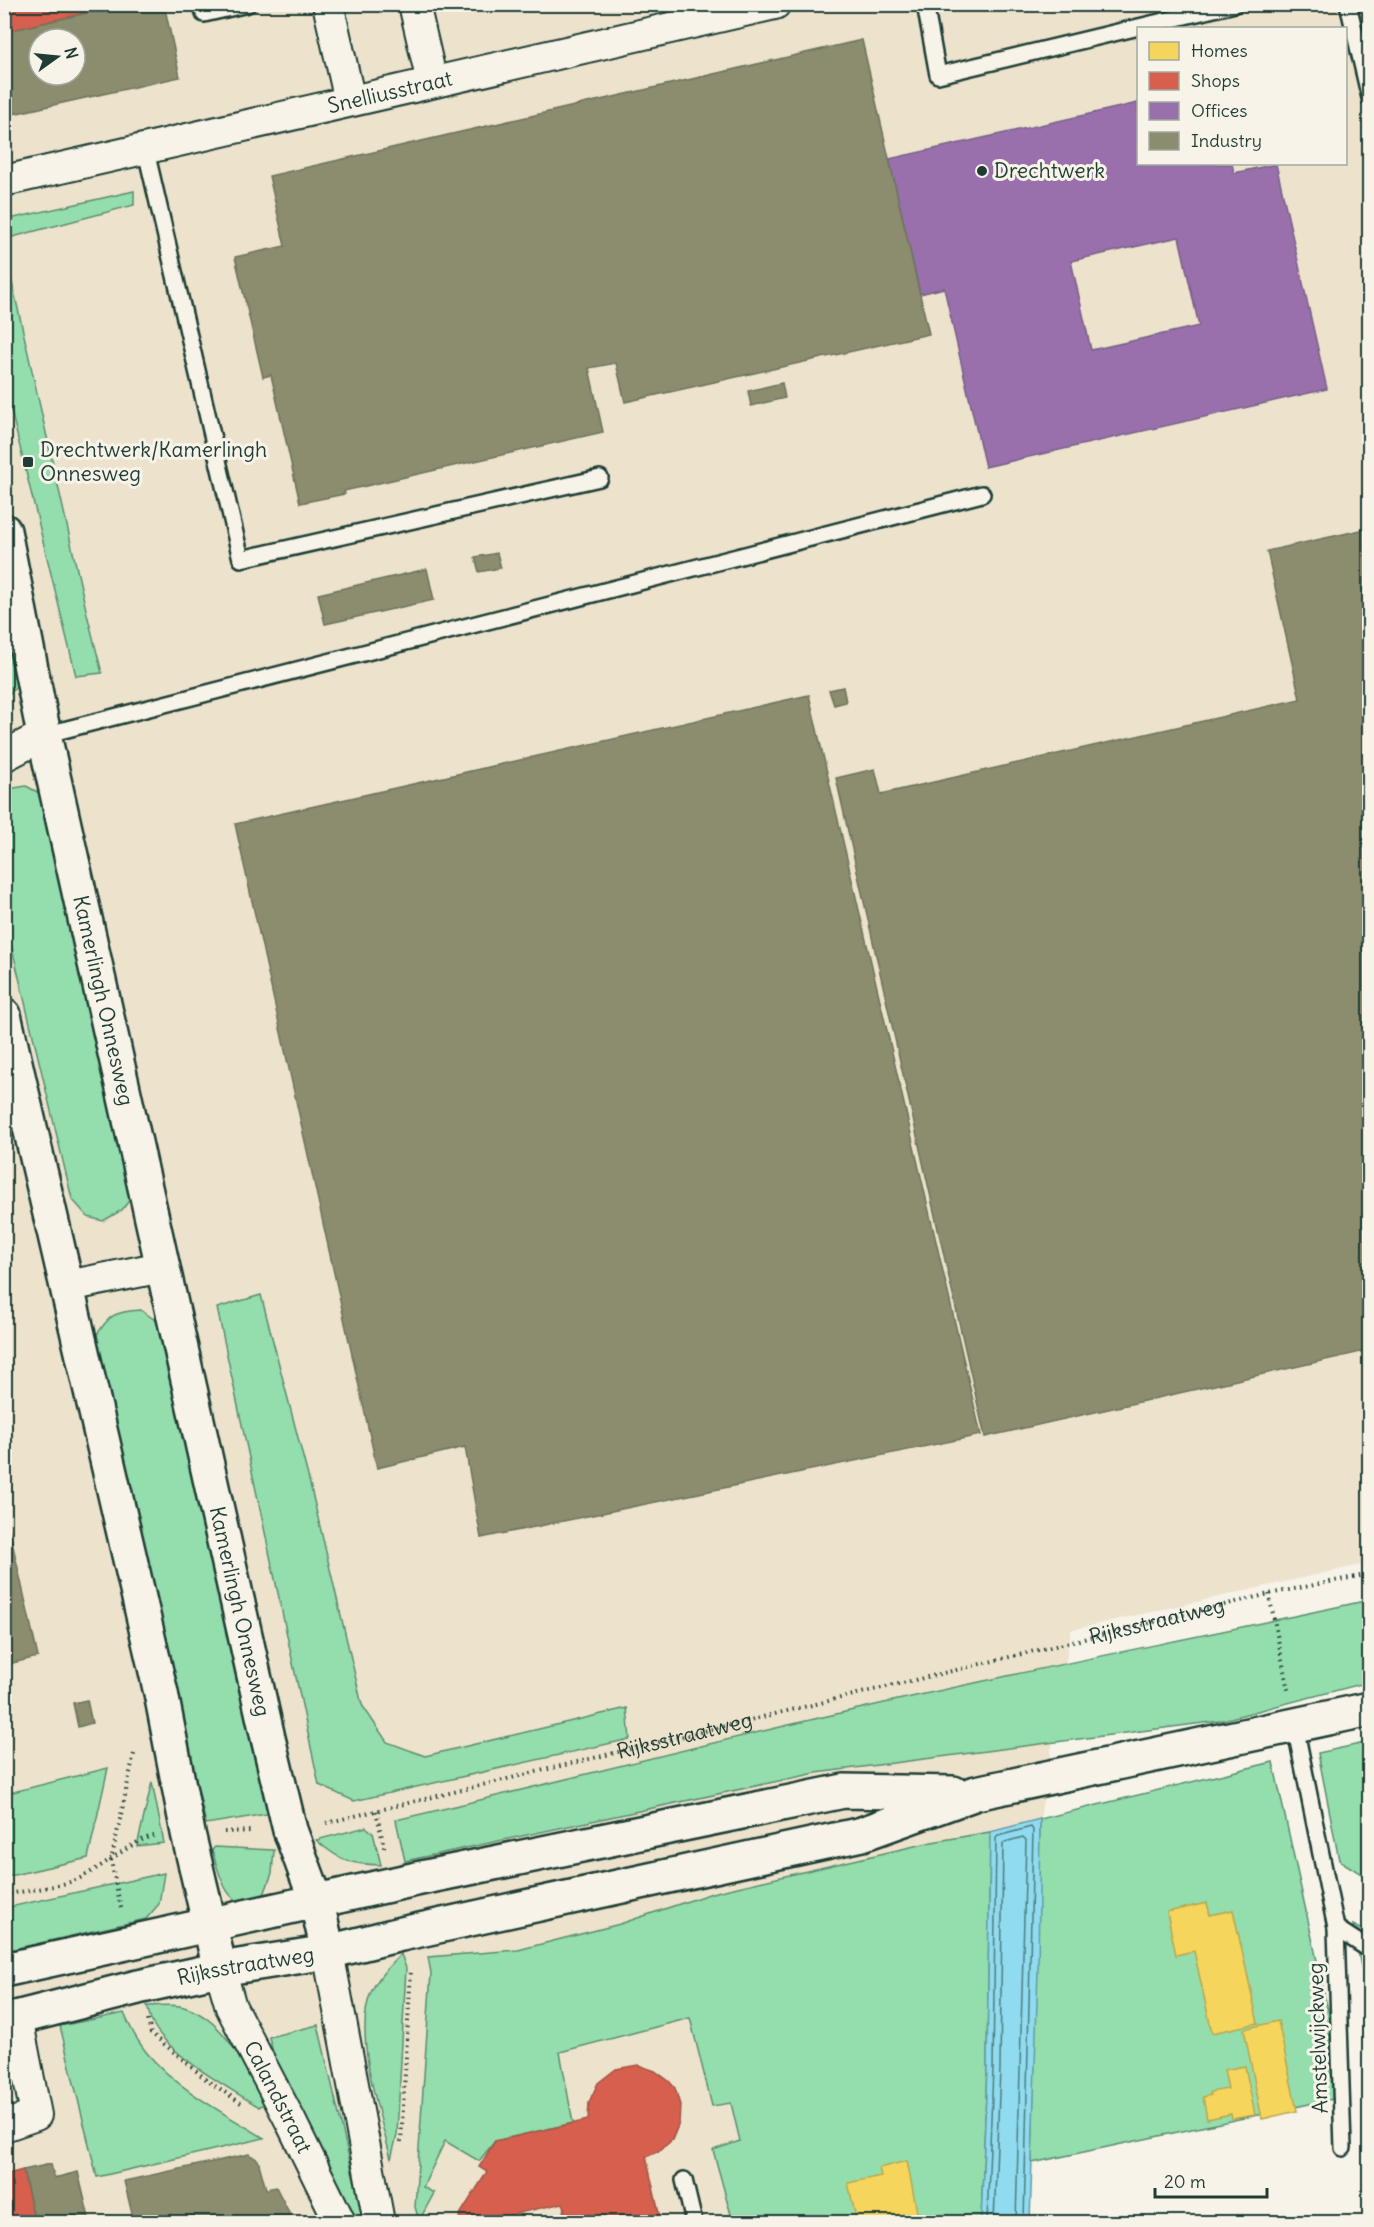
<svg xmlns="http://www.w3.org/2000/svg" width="1374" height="2227" viewBox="0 0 1374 2227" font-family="Delius,sans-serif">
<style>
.built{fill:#ede2cc;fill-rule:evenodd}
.green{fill:#94ddad;stroke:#5a8d70;stroke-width:1.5}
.water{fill:#90dbf0;stroke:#639ca5;stroke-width:1.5}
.homes{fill:#f6d55c;stroke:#b6a750;stroke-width:1.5}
.shops{fill:#d6604d;stroke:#9f5646;stroke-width:1.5}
.offices{fill:#9970ab;stroke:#746187;stroke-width:1.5;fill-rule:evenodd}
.industry{fill:#8c8c6e;stroke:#6b745d;stroke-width:1.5;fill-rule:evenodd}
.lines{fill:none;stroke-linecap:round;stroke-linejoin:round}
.shore{stroke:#4c7c7f;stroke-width:1.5}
.service-casing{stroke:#1f3d34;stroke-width:20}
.minor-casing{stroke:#1f3d34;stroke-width:34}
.tertiary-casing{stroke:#1f3d34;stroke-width:38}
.secondary-casing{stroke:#1f3d34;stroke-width:38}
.path{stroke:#1f3d34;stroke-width:4;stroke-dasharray:1.5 4.5;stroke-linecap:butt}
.service{stroke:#f7f3e8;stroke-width:15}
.minor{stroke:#f7f3e8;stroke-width:30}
.tertiary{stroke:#f7f3e8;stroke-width:33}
.secondary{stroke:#f7f3e8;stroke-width:33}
.poi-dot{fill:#1f3d34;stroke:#f7f3e8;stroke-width:2}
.labels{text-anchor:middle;stroke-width:6;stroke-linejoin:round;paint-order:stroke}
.street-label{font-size:21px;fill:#1f3d34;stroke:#f7f3e8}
.poi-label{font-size:21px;fill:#1f3d34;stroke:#f7f3e8;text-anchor:start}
</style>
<rect width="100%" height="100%" fill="#f7f3e8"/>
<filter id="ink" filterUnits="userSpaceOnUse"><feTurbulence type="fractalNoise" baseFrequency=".0167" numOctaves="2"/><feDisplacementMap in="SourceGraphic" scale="12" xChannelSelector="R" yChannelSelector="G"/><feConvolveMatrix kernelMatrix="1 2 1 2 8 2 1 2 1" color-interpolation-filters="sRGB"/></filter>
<g filter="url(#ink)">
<path class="built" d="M5 5H1369V1563L1071 1630 1040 1819 1009 2222H5ZM1138 28H1346V164H1138ZM39 39H75V75H39Z"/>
<g class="green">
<polygon points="134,191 134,205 5,239 5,220"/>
<polygon points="4,247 87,614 102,673 76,676 5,386"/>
<polygon points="4,581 23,672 16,687 5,698"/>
<polygon points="26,786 47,797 131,1198 122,1210 103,1221 88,1217 72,1199 5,919 4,793 9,789"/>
<polygon points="261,1295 310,1484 362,1705 387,1742 425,1756 627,1708 630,1739 354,1801 319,1785 217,1308"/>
<path d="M141 1310 159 1323 273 1813 206 1824 93 1340C110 1316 110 1312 141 1310Z"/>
<path d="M1369 1600V1682L1219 1721 816 1773 405 1861 396 1820C546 1785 695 1746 845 1712 1019 1671 1195 1638 1369 1600Z"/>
<polygon points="1369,1742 1370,1742 1369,1879 1339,1860 1318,1753"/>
<polygon points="1273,1762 1347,2096 1032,2163 1040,1819"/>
<polygon points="108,1768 88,1858 5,1877 5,1794"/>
<polygon points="152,1782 164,1843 137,1846"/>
<path d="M366 1827 373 1833 381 1865C349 1864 340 1861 316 1840Z"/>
<polygon points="990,1832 987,2069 981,2222 733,2222 713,2150 740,2141 731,2103 712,2106 690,2018 560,2052 573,2123 495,2141 479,2161 445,2141 423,2187 434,2193 419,2221 415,2207 431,1973 428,1957 518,1950 620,1924 712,1893 932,1842"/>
<path d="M215 1847 274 1850 272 1873 261 1903C227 1915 219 1873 212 1850Z"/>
<polygon points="164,1873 159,1904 146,1919 5,1951 5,1908"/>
<polygon points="1353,1925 1369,1934 1369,2009"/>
<path d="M401 1954 406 1968 397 2135 391 2159C380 2114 354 2038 370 1995 376 1979 389 1966 401 1954Z"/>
<path d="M147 2006C157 2006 170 2004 180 2006 226 2017 244 2067 264 2104L259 2107C228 2087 171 2057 153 2024 150 2019 149 2012 147 2006Z"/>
<path d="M124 2013C130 2027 137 2041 147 2053 178 2090 224 2113 264 2138L97 2177 60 2026Z"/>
<polygon points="318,2025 364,2222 352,2222 286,2101 269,2037"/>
</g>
<polygon class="water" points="1040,1819 1038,1970 1030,2222 981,2222 987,2069 990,1832"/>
<g class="homes">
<polygon points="1207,1903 1210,1915 1233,1910 1258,2023 1212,2033 1194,1951 1176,1955 1167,1912"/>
<polygon points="1278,2021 1297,2111 1262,2119 1244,2029"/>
<polygon points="1245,2066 1255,2115 1232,2119 1231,2114 1207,2119 1203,2097 1211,2095 1210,2092 1228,2089 1224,2070"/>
<polygon points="907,2161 919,2222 927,2221 927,2222 857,2222 848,2183 881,2176 879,2168"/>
</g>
<g class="shops">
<polygon points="4,4 126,4 4,32"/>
<polygon points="638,2065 655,2071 669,2081 675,2088 680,2105 679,2123 672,2140 659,2151 646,2157 661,2222 584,2222 583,2216 576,2219 563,2211 565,2208 563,2203 479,2222 461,2222 459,2216 487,2172 479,2167 495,2141 588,2120 589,2102 598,2083 616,2069"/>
<polygon points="23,2170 35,2222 4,2222 4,2175"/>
</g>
<path class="offices" d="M1138 103V164H1232L1234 173 1276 164 1327 389 985 467 944 288 920 294 889 159ZM1179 237 1199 326 1091 350 1071 261Z"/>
<g class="industry">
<path d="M126 4H164L180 77 4 116V32ZM39 39H75V75H39Z"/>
<polygon points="862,40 929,334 625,402 616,363 589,368 603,432 344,491 345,494 300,503 271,375 263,377 235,257 285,246 269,176"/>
<polygon points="782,383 785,398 751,406 748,391"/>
<polygon points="1370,528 1370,1350 985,1437 836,778 875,769 881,794 1300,699 1267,551"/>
<polygon points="497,553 501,568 479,572 475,557"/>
<polygon points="427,569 434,600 325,624 318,594"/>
<polygon points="843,687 846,702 834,705 829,690"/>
<polygon points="809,695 981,1435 481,1538 465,1447 377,1468 235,824"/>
<polygon points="4,1506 38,1657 4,1665"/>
<polygon points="87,1700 92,1723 78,1727 73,1703"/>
<polygon points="249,2154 258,2160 266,2189 276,2187 294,2222 134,2222 124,2181"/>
<polygon points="51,2164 54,2178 78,2172 90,2222 35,2222 23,2170"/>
</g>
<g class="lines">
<g class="shore">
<polyline points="987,2222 993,2069 996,1838 998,1836 1031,1827 1033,1830 1024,2222"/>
<polyline points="994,2222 1000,2069 1003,1844 1005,1842 1023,1837 1026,1840 1016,2222"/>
</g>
<g class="service-casing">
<g id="service">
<polyline points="202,4 204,14 248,4"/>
<polyline points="925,4 938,75 1235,4"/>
<polyline points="1348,4 1370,98"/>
<polyline points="145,147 241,559 600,478"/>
<polyline points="44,735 982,494"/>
<polyline points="1295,1726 1336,1928 1343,2148"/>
<polyline points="1336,1928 1370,1950"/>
<polyline points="684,2180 694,2222"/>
</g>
</g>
<g class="minor-casing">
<g id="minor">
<polyline points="328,4 350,101"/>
<polyline points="414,4 432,82"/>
<path id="s2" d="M4 181 775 4"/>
<polyline points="4,756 44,735"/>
<polyline points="68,1286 162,1267"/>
<polyline points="328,1952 379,2222"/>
<path id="s3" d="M220 1969 231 2007 290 2120 340 2222"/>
<polyline points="4,2126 36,2115 17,2018"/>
</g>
</g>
<g class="tertiary-casing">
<g id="tertiary">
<path id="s4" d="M4 531 44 735 268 1738 290 1830 317 1903 328 1952"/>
<polyline points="4,1015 161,1693 188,1833 220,1969"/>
</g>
</g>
<g class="secondary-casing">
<g id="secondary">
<polyline points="4,1970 421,1878 844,1791 953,1793"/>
<path id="s5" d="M4 2021 138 1987 220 1969 328 1952 401 1934 862 1834 976 1793 1370 1709"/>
</g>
</g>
<g class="path">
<polyline points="1269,1594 1288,1690"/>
<polyline points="376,1811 385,1851"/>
<path id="s1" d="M326 1823 1269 1594 1370 1574"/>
<polyline points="224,1832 253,1831"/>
<path d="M4 1895C27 1890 52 1888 73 1881 96 1873 135 1838 154 1836"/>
<polyline points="121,1908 111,1861 134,1754"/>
<polyline points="148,2020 151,2033 208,2081 241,2103"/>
<polyline points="401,2142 411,1970"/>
</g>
<use href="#service" class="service"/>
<use href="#minor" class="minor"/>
<use href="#tertiary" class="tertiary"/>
<use href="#secondary" class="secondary"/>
</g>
</g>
<g class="poi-dot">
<circle cx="982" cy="171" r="6"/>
<rect x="22" y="456" width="12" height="12" rx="3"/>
</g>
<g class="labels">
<g class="street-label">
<text dy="7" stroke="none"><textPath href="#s2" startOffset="396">Snelliusstraat</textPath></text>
<text dy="7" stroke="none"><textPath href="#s4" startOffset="480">Kamerlingh Onnesweg</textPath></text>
<text dy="7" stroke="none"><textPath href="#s4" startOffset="1106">Kamerlingh Onnesweg</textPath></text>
<text dy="7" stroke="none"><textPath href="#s1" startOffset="855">Rijksstraatweg</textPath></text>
<text dy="7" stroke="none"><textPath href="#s1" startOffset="369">Rijksstraatweg</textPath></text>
<text dy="7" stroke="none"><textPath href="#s5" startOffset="248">Rijksstraatweg</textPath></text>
<text transform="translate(1318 2038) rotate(-92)" y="7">Amstelwijckweg</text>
<text dy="7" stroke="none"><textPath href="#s3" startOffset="141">Calandstraat</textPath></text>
</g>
<g class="poi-label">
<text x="994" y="178">Drechtwerk</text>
<text x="40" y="457">Drechtwerk/Kamerlingh<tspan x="40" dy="24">Onnesweg</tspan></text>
</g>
</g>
<rect width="1374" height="2227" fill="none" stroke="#f7f3e8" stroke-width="24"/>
<rect x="12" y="12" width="1350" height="2203" fill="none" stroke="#1f3d34" stroke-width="2" filter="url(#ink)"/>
<rect x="1137" y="27" width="210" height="138" fill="#f7f3e8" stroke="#a1aaa0" stroke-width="1.5"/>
<rect x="1149" y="42" width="30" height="18" fill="#f6d55c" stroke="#a1aaa0" stroke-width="1.5"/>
<text x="1191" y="57" font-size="18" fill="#1f3d34">Homes</text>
<rect x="1149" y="72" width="30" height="18" fill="#d6604d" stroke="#a1aaa0" stroke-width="1.5"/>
<text x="1191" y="87" font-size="18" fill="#1f3d34">Shops</text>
<rect x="1149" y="102" width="30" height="18" fill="#9970ab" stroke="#a1aaa0" stroke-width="1.5"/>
<text x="1191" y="117" font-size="18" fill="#1f3d34">Offices</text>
<rect x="1149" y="132" width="30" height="18" fill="#8c8c6e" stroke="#a1aaa0" stroke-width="1.5"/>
<text x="1191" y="147" font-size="18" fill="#1f3d34">Industry</text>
<g transform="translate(57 57) rotate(75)"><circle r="28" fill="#f7f3e8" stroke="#a1aaa0" stroke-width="1.5"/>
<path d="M0-4.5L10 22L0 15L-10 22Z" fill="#1f3d34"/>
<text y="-9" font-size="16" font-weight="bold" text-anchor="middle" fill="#1f3d34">N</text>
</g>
<path d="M1155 2188v9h112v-9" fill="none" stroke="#1f3d34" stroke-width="3"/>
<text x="1164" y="2188" font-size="18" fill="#1f3d34" stroke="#f7f3e8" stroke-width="4.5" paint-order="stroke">20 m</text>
</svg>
